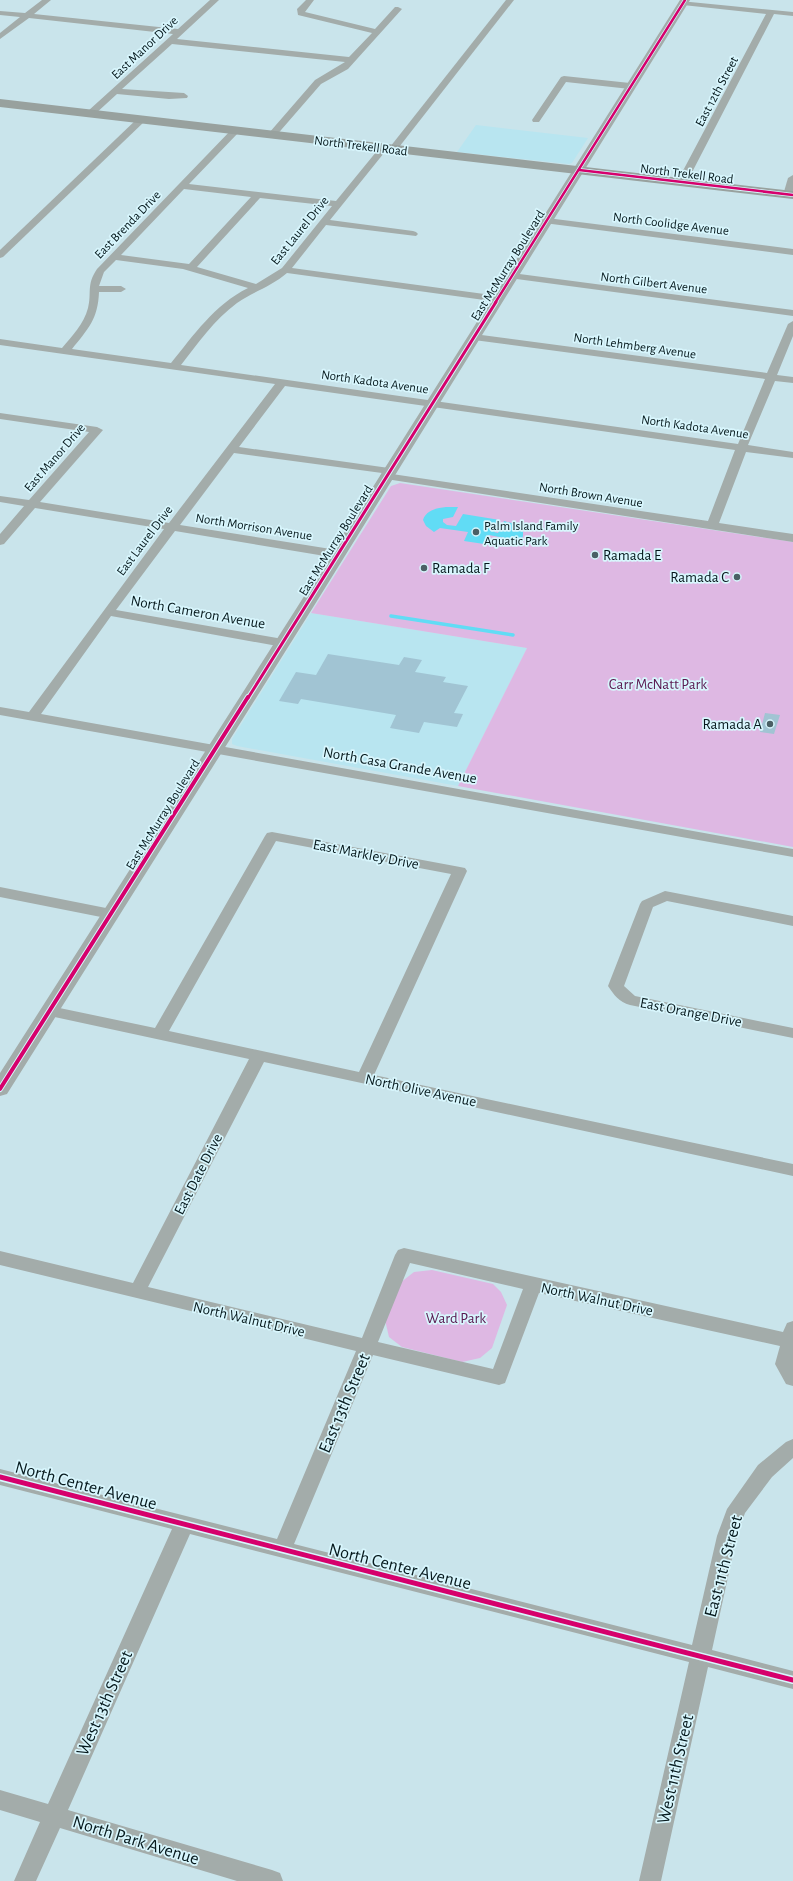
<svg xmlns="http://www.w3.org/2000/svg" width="793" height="1881" viewBox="0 0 793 1881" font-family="'Alegreya Sans',sans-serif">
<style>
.built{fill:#b8e5f0}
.green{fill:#deb8e3}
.water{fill:#61dcf5}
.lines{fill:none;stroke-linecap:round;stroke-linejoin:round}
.stream{stroke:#61dcf5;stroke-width:3.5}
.building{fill:#a1c4d3}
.minor{fill:#a3acaa;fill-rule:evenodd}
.tertiary{fill:#a3acaa;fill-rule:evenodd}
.secondary{fill:#98a19e;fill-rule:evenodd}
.cycleway-far3-casing{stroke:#d8f6fd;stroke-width:4}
.cycleway-far2-casing{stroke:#d8f6fd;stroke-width:5}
.cycleway-far1-casing{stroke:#d8f6fd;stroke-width:6}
.cycleway-casing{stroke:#d8f6fd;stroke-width:8}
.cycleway-far3{stroke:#d6006c;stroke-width:2.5}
.cycleway-far2{stroke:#d6006c;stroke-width:3}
.cycleway-far1{stroke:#d6006c;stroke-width:4}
.cycleway{stroke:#d6006c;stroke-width:5}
.poi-dot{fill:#4a6065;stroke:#d8f6fd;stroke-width:1.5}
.labels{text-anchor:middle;stroke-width:3.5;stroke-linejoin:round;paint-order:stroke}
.far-street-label{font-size:13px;fill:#06191d;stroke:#d8f6fd}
.far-poi-label{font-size:13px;fill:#06191d;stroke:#d8f6fd;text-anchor:start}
.poi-label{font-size:15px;fill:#06191d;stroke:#d8f6fd;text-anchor:start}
.street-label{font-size:15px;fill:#06191d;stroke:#d8f6fd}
.park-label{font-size:15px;fill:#59174f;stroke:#d8f6fd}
.near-street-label{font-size:18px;fill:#06191d;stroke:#d8f6fd}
</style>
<rect width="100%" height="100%" fill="#c9e4eb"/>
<g class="built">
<polygon points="476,125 588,138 572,163 569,164 457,152"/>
<polygon points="311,613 527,648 458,786 237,746 232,744 232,739"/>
</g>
<g class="green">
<polygon points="400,483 793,542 793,847 458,786 527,648 311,613 391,486"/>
<polygon points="432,1270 493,1284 501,1292 507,1305 492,1348 480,1358 462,1362 402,1347 389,1337 385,1320 400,1283 414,1272"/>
</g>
<path class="water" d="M446 507H458L453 517 443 519V522L447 525 456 526 463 514 500 520 494 532 498 533 504 521 515 524 523 530V536L521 541 489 535 484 544 464 541 468 532 440 528 434 532 426 526 423 520C426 510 437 508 446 507Z"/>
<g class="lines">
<polyline class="stream" points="391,616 513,635"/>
</g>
<g class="building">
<polygon points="328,654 399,665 404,657 422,660 415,672 446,677 443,682 468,686 454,713 463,714 457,727 424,722 419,733 390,728 396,715 301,699 298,704 279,701 296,672 316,675"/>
<polygon points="765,713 780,715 774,734 760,732"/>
</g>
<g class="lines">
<g class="minor">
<polygon points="42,0 51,0 34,14 178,29 210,0 219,0 177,39 349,57 372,33 298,15 297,9 306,0 314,0 305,12 375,29 395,7 398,7 402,9 348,69 321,84 275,137 272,138 268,135 269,133 315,80 345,62 172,44 122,89 184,93 188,96 187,98 169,99 117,94 94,115 88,115 88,111 173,34 29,18 0,39 0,33 20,17 0,15 0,11 25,13"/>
<polygon points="506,0 514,0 396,151 390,151 390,147"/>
<polygon points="680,1 793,12 793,16 774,14 687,182 682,185 677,182 766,14 683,5 679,3"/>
<polygon points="564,76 630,83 634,86 630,89 566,82 539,122 533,122 532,120 561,77"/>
<polygon points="142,116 146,119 145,121 3,257 0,258 0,250 139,117"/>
<path d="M236 127 239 128V132L189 184 336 201 381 146H387L388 148 330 220 413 231 416 232 418 234 416 236 326 225 292 268 499 296 504 299 499 302 287 273C272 286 253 292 237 303 214 320 198 343 181 365L738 444 765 379 474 340 469 337 474 334 767 373 788 324 793 321V336L777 375 793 377V383L775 381 748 445 793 452V458L746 452 719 523 793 534V542L386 479 380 476 382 473 234 453 180 525 337 550 343 554 341 557 337 558 175 531 116 610 283 639 287 640 289 643 287 646 283 647 111 616 41 714 793 849V857L0 715V707L29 712 164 529 35 508 4 544 0 545V534L24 506 0 502V496L29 500 89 432 0 419V413L97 427 103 430 40 502 169 523 275 384 0 345V339L62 348C72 336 84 324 88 308 92 293 86 285 97 269L233 128ZM184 189 251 197 189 264 121 255ZM260 198 332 206 282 268 256 284 197 267ZM116 260 183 269 248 288C214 305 194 335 171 363L72 349C88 329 98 319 99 292H121L126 289 121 286H99L104 272ZM285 386 735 450 708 521 392 474 395 471 389 468 239 447Z"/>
<polygon points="793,175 793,195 788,198 785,197 783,195 788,178"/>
<polygon points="547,218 793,249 793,255 544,223 542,221 544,219"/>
<polygon points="512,273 793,310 793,316 509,278 507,276 509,274"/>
<path d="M272 832 460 867 465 868 467 871 374 1075 793 1164V1176L264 1062 148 1287 362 1338 395 1255 398 1250 404 1248 783 1332 787 1323 793 1321V1386L786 1384 775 1364 780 1346 539 1293 505 1383 499 1385 373 1355 294 1544 692 1645 717 1536 727 1509 758 1465 786 1442 793 1439V1458L772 1477 745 1513 737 1536 712 1650 793 1671V1689L708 1667 661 1881H639L689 1662 190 1534 68 1810 272 1870 280 1873 283 1881H237L60 1828 36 1881H14L40 1822 0 1810V1790L48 1804 172 1529 0 1485V1469L277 1539 356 1351 0 1265V1251L133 1283 249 1059 50 1016 45 1015 42 1011 45 1007 50 1006 155 1028 265 836 267 833ZM276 841 451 874 359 1072 169 1031ZM410 1263 523 1289 493 1369 378 1342Z"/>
<polygon points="0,887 111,909 116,911 118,914 116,917 111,919 0,897"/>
<path d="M665 891 793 916V926L667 901 653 907 624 986 635 996 793 1028V1038L630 1005C619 1002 614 995 608 986L640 904 642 901Z"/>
</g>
<polygon class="tertiary" points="680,0 690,0 312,609 7,1094 0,1096 0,1073 296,609"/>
<polygon class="secondary" points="0,99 793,191 793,199 0,107"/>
<g class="cycleway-far3-casing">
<g id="cycleway-far3">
<polyline points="579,170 793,195"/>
<polyline points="495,303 685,0"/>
</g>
</g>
<g class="cycleway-far2-casing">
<polyline id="cycleway-far2" points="248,698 496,302"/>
</g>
<g class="cycleway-far1-casing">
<polyline id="cycleway-far1" points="0,1089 248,697"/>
</g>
<g class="cycleway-casing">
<polyline id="cycleway" points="0,1477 793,1680"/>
</g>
<use href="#cycleway-far3" class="cycleway-far3"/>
<use href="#cycleway-far2" class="cycleway-far2"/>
<use href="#cycleway-far1" class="cycleway-far1"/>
<use href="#cycleway" class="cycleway"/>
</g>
<g class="poi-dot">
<circle cx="476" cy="532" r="4"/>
<circle cx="595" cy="555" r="4"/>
<circle cx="424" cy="568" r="4"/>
<circle cx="737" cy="577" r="4"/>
<circle cx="770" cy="724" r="4"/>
</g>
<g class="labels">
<g class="far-street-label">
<text transform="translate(144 47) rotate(-43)" y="5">East Manor Drive</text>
<text transform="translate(716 91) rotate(-62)" y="5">East 12th Street</text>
<text transform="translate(361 145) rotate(7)" y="5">North Trekell Road</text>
<text transform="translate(687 173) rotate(7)" y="5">North Trekell Road</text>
<text transform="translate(671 223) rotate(7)" y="5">North Coolidge Avenue</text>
<text transform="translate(127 224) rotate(-46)" y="5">East Brenda Drive</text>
<text transform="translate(299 230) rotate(-51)" y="5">East Laurel Drive</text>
<text transform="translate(507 265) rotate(-58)" y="5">East McMurray Boulevard</text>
<text transform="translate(654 282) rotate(7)" y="5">North Gilbert Avenue</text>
<text transform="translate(635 345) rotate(8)" y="5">North Lehmberg Avenue</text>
<text transform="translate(375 381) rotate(8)" y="5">North Kadota Avenue</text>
<text transform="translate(695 426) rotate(8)" y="5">North Kadota Avenue</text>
<text transform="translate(54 457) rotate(-49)" y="5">East Manor Drive</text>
<text transform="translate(591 494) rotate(9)" y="5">North Brown Avenue</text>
<text transform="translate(254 526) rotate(9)" y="5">North Morrison Avenue</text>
<text transform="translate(144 540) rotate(-53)" y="5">East Laurel Drive</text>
<text transform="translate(335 540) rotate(-58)" y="5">East McMurray Boulevard</text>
<text transform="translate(162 814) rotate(-58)" y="5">East McMurray Boulevard</text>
</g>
<g class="far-poi-label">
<text x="484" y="530">Palm Island Family<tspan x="484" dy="15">Aquatic Park</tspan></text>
</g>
<g class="poi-label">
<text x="603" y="560">Ramada E</text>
<text x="432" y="573">Ramada F</text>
<text x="729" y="582" text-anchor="end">Ramada C</text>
<text x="762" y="729" text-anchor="end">Ramada A</text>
</g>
<g class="street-label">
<text transform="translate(198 612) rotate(10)" y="5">North Cameron Avenue</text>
<text transform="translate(400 765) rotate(10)" y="5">North Casa Grande Avenue</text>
<text transform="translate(366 854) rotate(11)" y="5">East Markley Drive</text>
<text transform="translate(691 1012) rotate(11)" y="5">East Orange Drive</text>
<text transform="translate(421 1090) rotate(12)" y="5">North Olive Avenue</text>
<text transform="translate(198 1174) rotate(-63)" y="5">East Date Drive</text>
<text transform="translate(597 1299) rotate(12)" y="5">North Walnut Drive</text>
<text transform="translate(249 1319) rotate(13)" y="5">North Walnut Drive</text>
</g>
<g class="park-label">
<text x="658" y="689">Carr McNatt Park</text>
<text x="456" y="1323">Ward Park</text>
</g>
<g class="near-street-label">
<text transform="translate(344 1403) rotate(-67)" y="6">East 13th Street</text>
<text transform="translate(86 1485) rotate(15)" y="6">North Center Avenue</text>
<text transform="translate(400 1566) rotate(14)" y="6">North Center Avenue</text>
<text transform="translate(723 1566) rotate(-75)" y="6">East 11th Street</text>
<text transform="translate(104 1703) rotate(-66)" y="6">West 13th Street</text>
<text transform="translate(675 1769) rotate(-77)" y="6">West 11th Street</text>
<text transform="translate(136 1840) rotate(17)" y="6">North Park Avenue</text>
</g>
</g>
</svg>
